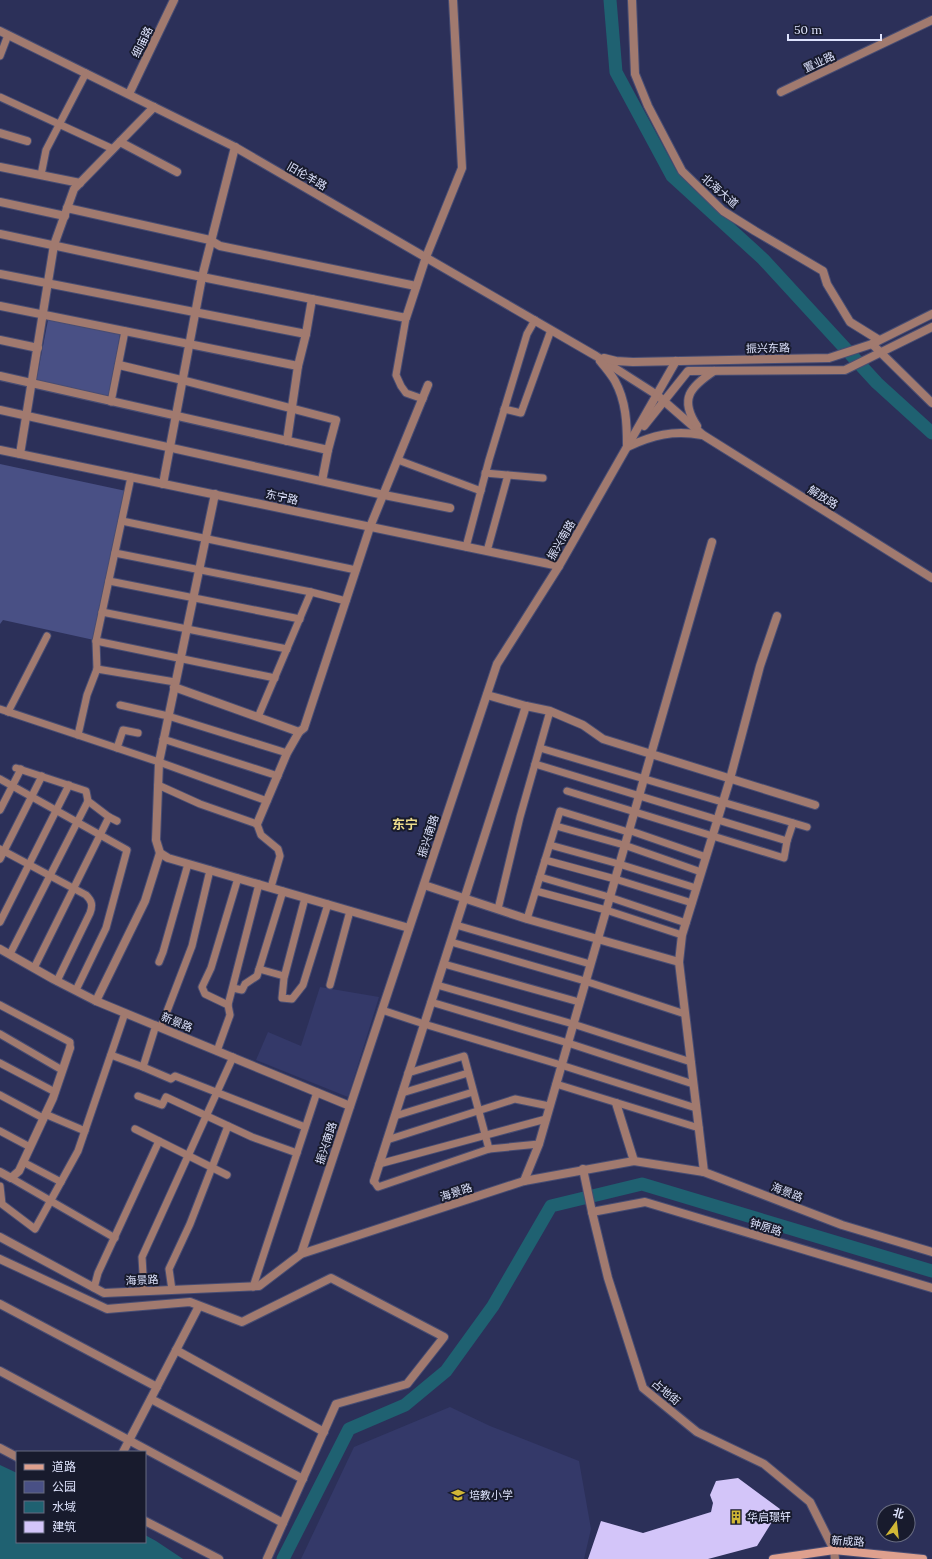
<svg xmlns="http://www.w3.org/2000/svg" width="932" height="1559" viewBox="0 0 932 1559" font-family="Lora,'Noto Sans SC',serif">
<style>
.built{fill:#343969}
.green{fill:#495085}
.water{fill:#1f6171}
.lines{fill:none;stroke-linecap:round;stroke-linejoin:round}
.canal{stroke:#1f6171;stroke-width:13}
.building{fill:#d3c5f9}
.service-casing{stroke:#484d73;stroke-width:9}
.minor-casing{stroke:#484d73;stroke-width:10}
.tertiary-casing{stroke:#484d73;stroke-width:10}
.secondary-casing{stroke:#484d73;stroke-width:10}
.service{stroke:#a17a6f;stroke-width:7}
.minor{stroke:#a17a6f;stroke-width:8}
.tertiary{stroke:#a17a6f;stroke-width:8}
.secondary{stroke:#dea08e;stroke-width:8}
.labels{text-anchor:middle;stroke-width:4;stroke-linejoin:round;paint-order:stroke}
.street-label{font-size:11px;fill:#dee3fd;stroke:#181b2d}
.poi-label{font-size:11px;fill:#dee3fd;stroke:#181b2d;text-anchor:start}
.quarter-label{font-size:13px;font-weight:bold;fill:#eddc8d;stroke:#181b2d}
</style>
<rect width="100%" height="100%" fill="#2c3059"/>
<g class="built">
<polygon points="320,987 379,997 348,1097 256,1060 268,1032 301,1046"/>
<polygon points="450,1407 490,1426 579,1461 591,1529 584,1559 301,1559 354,1447"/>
</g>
<g class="green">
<polygon points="48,320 120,334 109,396 36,382"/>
<polygon points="0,464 126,491 94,640 3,620 0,624"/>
</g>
<polygon class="water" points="0,1465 17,1473 17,1542 145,1542 145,1535 156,1541 183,1559 0,1559"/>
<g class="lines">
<g class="canal">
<polyline points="610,0 616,72 672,176 763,259 877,383 932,433"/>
<polyline points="283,1559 349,1429 405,1405 446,1371 493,1306 551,1206 642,1184 932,1271"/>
</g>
</g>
<polygon class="building" points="738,1478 780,1509 757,1546 708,1559 588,1559 601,1521 643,1533 711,1512 713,1503 710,1495 716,1481"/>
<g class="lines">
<g class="service-casing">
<g id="service">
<polyline points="0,56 8,35"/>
<polyline points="0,97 113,149"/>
<polyline points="41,175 46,150 86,73"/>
<polyline points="406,318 396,375 401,386 406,393 423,399"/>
<polyline points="111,402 125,331"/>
<polyline points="504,409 521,413 551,330"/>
<polyline points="398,460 481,491"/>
<polyline points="485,473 543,478"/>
<polyline points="122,521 356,570"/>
<polyline points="466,547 489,460 527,334 535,320"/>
<polyline points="487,551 508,475"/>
<polyline points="115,553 311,592 346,601"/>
<polyline points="109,581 300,619"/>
<polyline points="102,612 287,649"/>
<polyline points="96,641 275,678"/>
<polyline points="97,669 96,641 131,477"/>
<polyline points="120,705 168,716 287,753"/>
<polyline points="0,709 159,762 267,801"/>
<polyline points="8,712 47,636"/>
<polyline points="258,717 311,592"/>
<polyline points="78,735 87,695 97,669 175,682"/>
<polyline points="163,739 278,776"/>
<polyline points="117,748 123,730 138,733"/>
<polyline points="540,748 807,827"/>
<polyline points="535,764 787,841"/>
<polyline points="16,768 86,791 88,801 109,817 117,821"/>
<polyline points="0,779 127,850 106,928 76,990"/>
<polyline points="158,785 200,804 257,824 261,835 278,849 280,856 271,887"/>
<polyline points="567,791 784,858 787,841 793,823"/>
<polyline points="0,810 21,769"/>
<polyline points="556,826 624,845 701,872"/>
<polyline points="550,845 619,864 696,888"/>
<path d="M0 849 86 895C92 901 93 905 90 913L57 981"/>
<polyline points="0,859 42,776"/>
<polyline points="545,860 615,879 692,903"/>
<polyline points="540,877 609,897 686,923"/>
<polyline points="536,891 606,910 682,935"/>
<polyline points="305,898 284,978 282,998 292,999 303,985 328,904"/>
<polyline points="498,909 520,817 550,711"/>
<polyline points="527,919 560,811 628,832 631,831 706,857"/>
<polyline points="0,922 69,785"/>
<polyline points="456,925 590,964"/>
<polyline points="451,942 585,981 685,1014"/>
<polyline points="10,954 88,801"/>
<polyline points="159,962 163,952 188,864"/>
<polyline points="444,964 579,1002"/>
<polyline points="34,968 109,817"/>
<polyline points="259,969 284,976"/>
<polyline points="330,985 350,911"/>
<polyline points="437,985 573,1024 691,1062"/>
<polyline points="233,988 242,990 245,984 257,976 283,891"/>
<polyline points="431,1002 568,1043 693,1084"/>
<polyline points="0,1005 70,1042 70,1048"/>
<polyline points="228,1005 259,884"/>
<polyline points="382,1010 424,1024 561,1065 696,1108"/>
<polyline points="161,1027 192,946 210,870"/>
<polyline points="0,1034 62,1070"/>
<polyline points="217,1051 230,1015 228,1005 205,994 202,987 211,968 238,878"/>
<polyline points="111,1055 143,1067 171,1079 175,1076 305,1127"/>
<polyline points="0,1063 55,1092"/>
<polyline points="143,1067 156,1025"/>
<polyline points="408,1073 464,1056 489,1149"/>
<polyline points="556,1084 699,1128"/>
<polyline points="402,1093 468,1073"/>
<polyline points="0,1095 43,1118"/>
<polyline points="138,1096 162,1105 166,1097 252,1137 297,1153"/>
<polyline points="45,1114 85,1131"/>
<polyline points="395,1116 473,1092"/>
<polyline points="135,1129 227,1175"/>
<polyline points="0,1131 30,1147"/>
<polyline points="387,1140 515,1099 549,1106"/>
<polyline points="23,1162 61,1182"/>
<polyline points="379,1164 546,1119"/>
<polyline points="11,1178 115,1238"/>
<polyline points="374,1181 378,1187 489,1149 539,1144"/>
<polyline points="0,1186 2,1204 35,1229 78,1151 125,1013"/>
<polyline points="253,1287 317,1092"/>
<polyline points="94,1288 98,1273 159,1141"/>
<polyline points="172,1290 169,1269 190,1224 228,1126"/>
<polyline points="144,1291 142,1257 233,1057"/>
</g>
</g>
<g class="minor-casing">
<g id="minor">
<polyline points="632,0 635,74 648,106 682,171 723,211 755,231 823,271 827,284 850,322 879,340"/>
<polyline points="781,92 932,20"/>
<polyline points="129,94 174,0"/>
<polyline points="0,133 27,141"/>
<polyline points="120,142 177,172"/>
<polyline points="0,167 80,183"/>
<polyline points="0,202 65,216"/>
<polyline points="67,208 210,240 220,246 416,286"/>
<polyline points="0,234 202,277 406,318 426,257 462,168 453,0"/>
<polyline points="0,274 306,334"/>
<polyline points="0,306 298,366"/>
<polyline points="0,340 38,348"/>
<polyline points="872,344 932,403"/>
<polyline points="0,376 328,450 336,420 182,380 119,365"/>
<polyline points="0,410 384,495 450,508"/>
<polyline points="287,441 298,366 306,334 312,299"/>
<polyline points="0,450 559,566"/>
<polyline points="20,454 54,245 74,189 154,107"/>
<polyline points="322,481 328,450"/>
<polyline points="163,484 202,277 235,147"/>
<polyline points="215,494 159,762 156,840 160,853 168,858 409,928"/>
<polyline points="174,687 299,732 304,728 370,527 428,385"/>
<polyline points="487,695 526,706 550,711 583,725 603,739 815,805"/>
<polyline points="257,824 287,753 299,732"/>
<polyline points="424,885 527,919 679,962"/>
<polyline points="0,949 53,979 96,1001 350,1106"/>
<polyline points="96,1001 145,901 160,853"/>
<polyline points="616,1103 634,1161"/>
<polyline points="583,1169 592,1212 608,1278 643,1388 697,1432 764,1464 810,1502 834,1550 835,1559"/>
<polyline points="0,1172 11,1178 19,1171 53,1098 70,1048"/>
<polyline points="704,1172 679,962 682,935 730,779 760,666 777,616"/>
<polyline points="374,1181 526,706"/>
<polyline points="524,1181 539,1144 712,542"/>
<polyline points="592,1212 645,1202 932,1288"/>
<polyline points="0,1237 104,1293 259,1286 301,1254 524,1181 634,1161 704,1172 842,1225 932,1252"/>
<polyline points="0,1259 107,1309 190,1302 242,1322 331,1278 444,1337 407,1384 336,1404 267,1559"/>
<polyline points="0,1304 157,1387"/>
<polyline points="176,1350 324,1432"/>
<polyline points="0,1371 283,1523"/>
<polyline points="151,1399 303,1479"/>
<polyline points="0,1448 17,1457"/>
<polyline points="123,1452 199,1306"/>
<polyline points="145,1521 219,1559"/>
</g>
</g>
<g class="tertiary-casing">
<g id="tertiary">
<polyline points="0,31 235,147 596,356 657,395 703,435 932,578"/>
<polyline points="604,358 616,361 633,362 829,358 872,344 932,314"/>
<path d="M600 361C605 367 611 374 615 381 626 401 627 423 627 446"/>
<polyline points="644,426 688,371 845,370 932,327"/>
<path d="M697 426C679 399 690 387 714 371"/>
<path d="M627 447C653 435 673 430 702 435"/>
<polyline points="301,1254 497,664 559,566 676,361"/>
</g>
</g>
<g class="secondary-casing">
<polyline id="secondary" points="773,1559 834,1550 923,1559"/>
</g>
<use href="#service" class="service"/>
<use href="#minor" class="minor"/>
<use href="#tertiary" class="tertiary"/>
<use href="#secondary" class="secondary"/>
</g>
<defs>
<g id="school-bare" transform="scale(1.08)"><path d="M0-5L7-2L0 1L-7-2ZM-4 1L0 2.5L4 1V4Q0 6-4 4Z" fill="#d1b736" stroke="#181b2d" stroke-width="2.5" paint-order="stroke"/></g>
<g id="building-bare" transform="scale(1.08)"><path d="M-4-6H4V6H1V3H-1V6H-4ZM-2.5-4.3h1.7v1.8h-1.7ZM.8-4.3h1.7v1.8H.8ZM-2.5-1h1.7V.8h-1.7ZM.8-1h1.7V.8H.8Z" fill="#d1b736" stroke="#181b2d" stroke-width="2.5" paint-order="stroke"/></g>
</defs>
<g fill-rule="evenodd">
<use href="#school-bare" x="458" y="1495"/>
<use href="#building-bare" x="736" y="1517"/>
</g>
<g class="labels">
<g class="street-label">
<text transform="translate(142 42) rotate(-64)" y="4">细庙路</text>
<text transform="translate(819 62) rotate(-25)" y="4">置业路</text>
<text transform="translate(307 176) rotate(30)" y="4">旧伦羊路</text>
<text transform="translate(720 191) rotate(41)" y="4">北海大道</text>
<text transform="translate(768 348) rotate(-1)" y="4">振兴东路</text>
<text transform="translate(282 497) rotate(12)" y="4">东宁路</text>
<text transform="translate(823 497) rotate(32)" y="4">解放路</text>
<text transform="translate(561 540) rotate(-60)" y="4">振兴南路</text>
<text transform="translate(428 836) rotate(-72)" y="4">振兴南路</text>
<text transform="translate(177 1022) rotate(22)" y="4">新景路</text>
<text transform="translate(326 1143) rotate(-72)" y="4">振兴南路</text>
<text transform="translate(456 1192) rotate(-18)" y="4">海景路</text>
<text transform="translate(787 1192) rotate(21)" y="4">海景路</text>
<text transform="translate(766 1227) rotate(17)" y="4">钟原路</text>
<text transform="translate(142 1280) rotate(-3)" y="4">海景路</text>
<text transform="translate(666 1392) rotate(40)" y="4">占地街</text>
<text transform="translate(848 1541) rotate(3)" y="4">新成路</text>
</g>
<g class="poi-label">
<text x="469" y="1499">培教小学</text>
<text x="747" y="1521">华启璟轩</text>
</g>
<g class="quarter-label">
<text x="405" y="829">东宁</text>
</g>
</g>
<rect x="16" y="1451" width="130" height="92" fill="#181b2d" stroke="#676b80"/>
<rect x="24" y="1464" width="20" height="6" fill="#dea08e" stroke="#676b80"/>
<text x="52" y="1471" font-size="12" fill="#dee3fd">道路</text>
<rect x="24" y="1481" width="20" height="12" fill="#495085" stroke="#676b80"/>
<text x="52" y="1491" font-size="12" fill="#dee3fd">公园</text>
<rect x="24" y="1501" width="20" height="12" fill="#1f6171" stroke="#676b80"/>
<text x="52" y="1511" font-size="12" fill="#dee3fd">水域</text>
<rect x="24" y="1521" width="20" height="12" fill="#d3c5f9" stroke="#676b80"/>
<text x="52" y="1531" font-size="12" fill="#dee3fd">建筑</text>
<g transform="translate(896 1523) rotate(15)"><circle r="19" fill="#181b2d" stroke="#676b80"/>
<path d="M0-3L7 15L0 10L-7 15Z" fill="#d1b736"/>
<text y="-6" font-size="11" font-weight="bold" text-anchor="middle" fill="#dee3fd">北</text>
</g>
<path d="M788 34v6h93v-6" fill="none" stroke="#dee3fd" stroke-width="2"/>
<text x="794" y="34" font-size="12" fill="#dee3fd" stroke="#181b2d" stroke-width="3" paint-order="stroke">50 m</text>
</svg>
